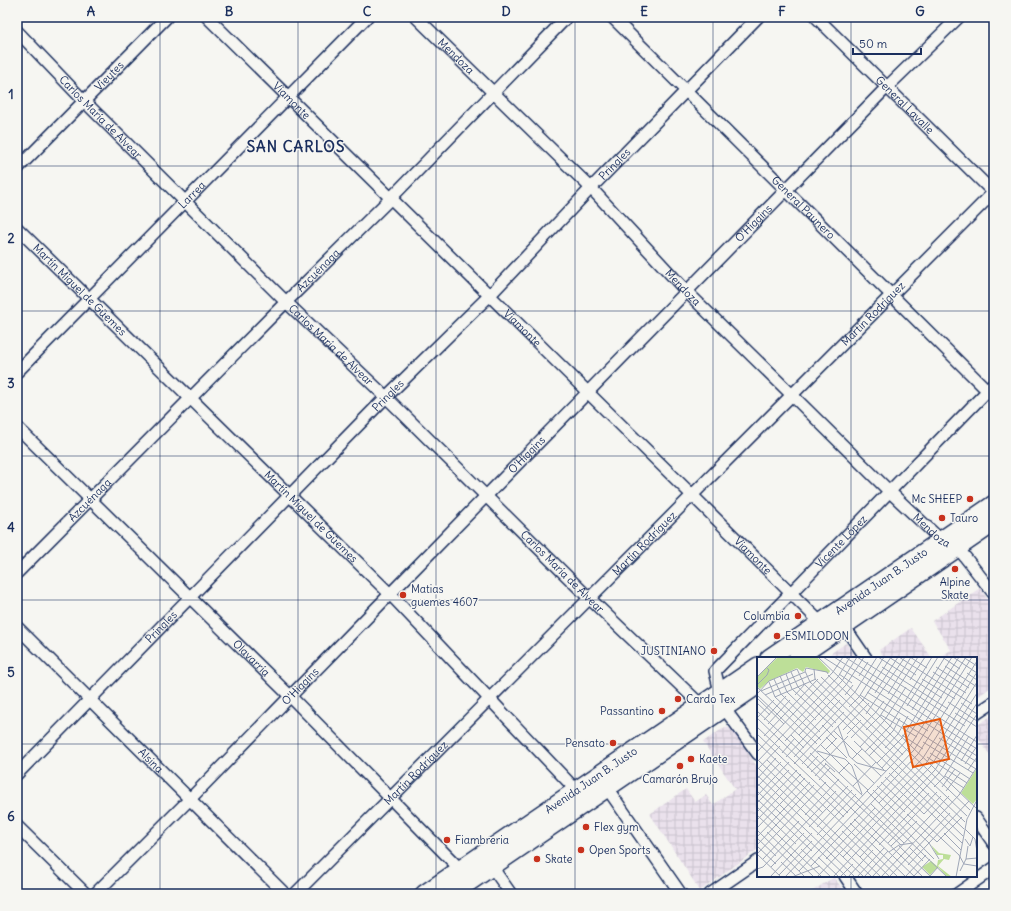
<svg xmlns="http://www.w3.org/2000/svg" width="1011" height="911" viewBox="0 0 1011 911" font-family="Delius,sans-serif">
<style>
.industrial{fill:url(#industrial-grid)}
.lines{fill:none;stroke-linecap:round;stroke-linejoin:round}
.minor-casing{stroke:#1b2f5e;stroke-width:14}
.primary-casing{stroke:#1b2f5e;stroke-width:20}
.minor{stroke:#f6f6f2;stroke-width:11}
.primary{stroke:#f6f6f2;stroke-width:17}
.grid{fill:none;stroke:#1b2f5e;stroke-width:1;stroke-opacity:0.55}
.poi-dot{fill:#c8321e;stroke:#f6f6f2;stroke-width:1.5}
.labels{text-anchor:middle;stroke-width:3;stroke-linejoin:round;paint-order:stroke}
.street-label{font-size:11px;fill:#1b2f5e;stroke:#f6f6f2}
.poi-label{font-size:11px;fill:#1b2f5e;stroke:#f6f6f2;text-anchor:start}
.district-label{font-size:15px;font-weight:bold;letter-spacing:1px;fill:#1b2f5e;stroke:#f6f6f2}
.inset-road{fill:none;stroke:#9ea6b7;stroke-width:1}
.view{fill:#e8590c;fill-opacity:0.15;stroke:#e8590c;stroke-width:2}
.inset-edge{fill:none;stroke:#1b2f5e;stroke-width:2}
.neatline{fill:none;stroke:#1b2f5e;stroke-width:1.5}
.grid-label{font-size:13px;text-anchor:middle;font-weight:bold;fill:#1b2f5e}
</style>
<defs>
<pattern id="industrial-grid" width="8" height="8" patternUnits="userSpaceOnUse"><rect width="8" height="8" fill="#eae1ec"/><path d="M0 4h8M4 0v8" fill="none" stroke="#c8c1cd"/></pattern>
</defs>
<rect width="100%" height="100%" fill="#f6f6f2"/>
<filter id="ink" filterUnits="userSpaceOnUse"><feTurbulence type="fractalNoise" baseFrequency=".025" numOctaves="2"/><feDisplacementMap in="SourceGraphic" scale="8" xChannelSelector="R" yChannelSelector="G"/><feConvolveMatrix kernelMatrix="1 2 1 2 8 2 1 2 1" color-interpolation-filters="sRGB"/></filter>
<g filter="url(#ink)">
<g class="industrial">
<polygon points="980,588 994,609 994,685 976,698 976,658 939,658 951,650 932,621"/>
<polygon points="911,628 932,658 884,658 879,650"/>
<polygon points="846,643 856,658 824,658"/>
<polygon points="994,714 994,761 976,735 976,726"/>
<polygon points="725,727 732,729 758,768 758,849 700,891 650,814 686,789 695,802 706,795 713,805 735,789 703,742"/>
<polygon points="834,877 846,894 808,894"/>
</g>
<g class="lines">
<g class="minor-casing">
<g id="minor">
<path id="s1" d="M207 17 692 495 821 623 844 626 866 658"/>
<path id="s2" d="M416 17 591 188 687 292 792 395 889 491 941 540 958 548 994 594"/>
<path id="s3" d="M612 17 994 397"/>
<path id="s4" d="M816 17 994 193"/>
<path id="s5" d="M17 31 84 101 286 302 386 397 589 598 701 705 706 706"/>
<path id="s6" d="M17 169 167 17"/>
<path id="s7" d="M17 228 390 594 576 790 583 789"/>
<path id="s8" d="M17 372 367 17"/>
<path id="s9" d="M17 427 290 696 460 869H466"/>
<path id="s10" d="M17 573 286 302 391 198 567 17"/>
<path id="s11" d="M17 627 285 894"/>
<polyline points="976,714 994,702"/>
<path id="s12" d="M758 754 724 708 715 671 994 384"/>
<path id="s13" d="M17 774 386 397 490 295 591 188 758 17"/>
<polyline points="600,788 607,788 681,894"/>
<polyline points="976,818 994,844"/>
<polyline points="17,826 86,894"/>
<polyline points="485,867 492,867 511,894"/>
<polyline points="845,876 857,894"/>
<path id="s14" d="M95 894 190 799 390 594 887 87 959 17"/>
<path id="s15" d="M295 894 994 192"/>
<polyline points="710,894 758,861"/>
<polyline points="957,894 994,868"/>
</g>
</g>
<g class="primary-casing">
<g id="primary">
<path id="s16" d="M769 658 994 504"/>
<polyline points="797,658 994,523"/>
<path id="s17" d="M424 894 758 666"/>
<polyline points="452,894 758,685"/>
</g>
</g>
<use href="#minor" class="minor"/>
<use href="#primary" class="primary"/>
</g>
</g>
<path class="grid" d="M160 17V894M298 17V894M436 17V894M575 17V894M713 17V894M851 17V658M17 166H994M17 311H994M17 456H994M17 600H994M17 744H758M976 744H994M851 876V894"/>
<g class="poi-dot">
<circle cx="970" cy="499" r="4"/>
<circle cx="942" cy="518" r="4"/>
<circle cx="955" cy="569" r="4"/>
<circle cx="403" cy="595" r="4"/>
<circle cx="798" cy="616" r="4"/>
<circle cx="777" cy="636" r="4"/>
<circle cx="714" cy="651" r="4"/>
<circle cx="678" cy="699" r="4"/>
<circle cx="662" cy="711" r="4"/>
<circle cx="613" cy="743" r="4"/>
<circle cx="691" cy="759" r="4"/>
<circle cx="680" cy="766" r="4"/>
<circle cx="586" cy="827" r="4"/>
<circle cx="447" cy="840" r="4"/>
<circle cx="581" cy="850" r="4"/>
<circle cx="537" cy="859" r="4"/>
</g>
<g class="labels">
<g class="street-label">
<text dy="4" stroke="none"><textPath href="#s2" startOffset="56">Mendoza</textPath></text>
<text dy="4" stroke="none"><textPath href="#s6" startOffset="131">Vieytes</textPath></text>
<text dy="4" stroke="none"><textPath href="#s1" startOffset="119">Viamonte</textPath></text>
<text dy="4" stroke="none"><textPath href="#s4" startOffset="125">General Lavalle</textPath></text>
<text dy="4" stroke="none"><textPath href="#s5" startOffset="120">Carlos María de Alvear</textPath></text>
<text dy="4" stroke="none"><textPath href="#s13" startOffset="854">Pringles</textPath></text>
<text dy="4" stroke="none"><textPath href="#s8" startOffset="249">Larrea</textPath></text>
<text dy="4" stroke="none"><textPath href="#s3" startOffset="270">General Paunero</textPath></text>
<text dy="4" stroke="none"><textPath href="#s14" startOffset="940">O'Higgins</textPath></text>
<text dy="4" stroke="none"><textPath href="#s10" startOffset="427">Azcuénaga</textPath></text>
<text dy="4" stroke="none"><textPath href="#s2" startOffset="380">Mendoza</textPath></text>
<text dy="4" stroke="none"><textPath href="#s7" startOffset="88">Martín Miguel de Güemes</textPath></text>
<text dy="4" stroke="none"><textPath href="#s15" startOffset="819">Martín Rodríguez</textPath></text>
<text dy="4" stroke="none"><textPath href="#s1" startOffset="443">Viamonte</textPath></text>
<text dy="4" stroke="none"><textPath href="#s5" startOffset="444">Carlos María de Alvear</textPath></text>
<text dy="4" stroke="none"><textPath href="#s13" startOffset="530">Pringles</textPath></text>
<text dy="4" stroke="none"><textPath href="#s14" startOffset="616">O'Higgins</textPath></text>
<text dy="4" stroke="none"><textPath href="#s10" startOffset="103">Azcuénaga</textPath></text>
<text dy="4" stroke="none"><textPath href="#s7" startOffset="412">Martín Miguel de Güemes</textPath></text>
<text dy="4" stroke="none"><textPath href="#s2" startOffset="728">Mendoza</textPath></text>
<text dy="4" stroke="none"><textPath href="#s12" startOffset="276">Vicente López</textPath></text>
<text dy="4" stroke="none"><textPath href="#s15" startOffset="495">Martín Rodríguez</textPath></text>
<text dy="4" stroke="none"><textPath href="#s1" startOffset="767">Viamonte</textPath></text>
<text dy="4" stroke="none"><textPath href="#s5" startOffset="768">Carlos María de Alvear</textPath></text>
<text dy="4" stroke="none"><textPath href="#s16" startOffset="136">Avenida Juan B. Justo</textPath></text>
<text dy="4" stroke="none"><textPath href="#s13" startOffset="206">Pringles</textPath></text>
<text dy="4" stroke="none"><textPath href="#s9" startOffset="329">Olavarría</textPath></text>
<text dy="4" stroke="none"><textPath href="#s14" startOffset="292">O'Higgins</textPath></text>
<text dy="4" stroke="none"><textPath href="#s11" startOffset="189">Alsina</textPath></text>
<text dy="4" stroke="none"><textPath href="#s15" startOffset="171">Martín Rodríguez</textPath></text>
<text dy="4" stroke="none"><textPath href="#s17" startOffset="202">Avenida Juan B. Justo</textPath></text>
</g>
<g class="poi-label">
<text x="962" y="503" text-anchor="end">Mc SHEEP</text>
<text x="950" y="522">Tauro</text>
<text x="955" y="586" text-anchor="middle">Alpine<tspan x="955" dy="13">Skate</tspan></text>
<text x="411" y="593">Matias<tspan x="411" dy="13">guemes 4607</tspan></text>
<text x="790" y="620" text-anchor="end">Columbia</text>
<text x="785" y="640">ESMILODON</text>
<text x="706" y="655" text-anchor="end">JUSTINIANO</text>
<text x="686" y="703">Cardo Tex</text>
<text x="654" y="715" text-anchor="end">Passantino</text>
<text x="605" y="747" text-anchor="end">Pensato</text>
<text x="699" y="763">Kaete</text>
<text x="680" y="783" text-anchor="middle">Camarón Brujo</text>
<text x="594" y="831">Flex gym</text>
<text x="455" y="844">Fiambreria</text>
<text x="589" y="854">Open Sports</text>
<text x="545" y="863">Skate</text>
</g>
<g class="district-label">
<text x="296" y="152">SAN CARLOS</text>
</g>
</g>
<g transform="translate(757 657)">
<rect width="220" height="220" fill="#f6f6f2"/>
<path d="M21 0H60L73 14 72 16 49 10 46 15 40 11 12 24 3 32 0 29V20ZM220 111V142L216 147 204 136ZM174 188 182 196 194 198 192 203 187 202 181 209 195 220H190L181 210 173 218 165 210 174 204 180 209 181 203 186 202V198H180Z" fill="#bddf98"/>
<path class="inset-road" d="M61 0 220 152M66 0 220 99M77 0 220 92M88 0 220 85M100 0 208 69M121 0 185 41M132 0 159 18M142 0 215 47M153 0 170 11M185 0 203 12M196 0 220 16M206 0 220 9M188 9 220 30M125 10 191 52M179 10 212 31M57 12 58 22 208 165M34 15 41 30 79 66M176 15 209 36M210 16 220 23M29 17 35 32 76 70M71 17 70 15 49 11 48 14 53 25 207 172M82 17 95 26M71 18 213 153M23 19 30 35 59 63M102 19 111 5M0 20 20 0M64 20 146 98M17 22 24 37 63 75M165 22 198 42M153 23 168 0M12 25 18 40 64 83M0 28 10 18 12 13 9 10M0 30 60 87M4 34 48 15M110 35 171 74M118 36 141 0M0 37 12 24 40 12 47 27 206 179M131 37 154 0M0 38 106 139M8 38 56 17M38 38 49 26M88 38 96 28M103 38 219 112M18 40 59 22M0 41 27 67M191 45 220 64M0 46 13 58M204 46 220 57M150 49 181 0M92 50 102 40 127 0M155 53 188 0M0 54 144 188M198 56 220 70M109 57 148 0M124 58 160 80M0 61 166 220M0 61 17 43M7 63 29 39M11 67 33 43M65 68 79 82M81 69 92 99 100 106 129 114M0 70 91 156M86 73 112 46M109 73 123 59 161 0M77 74 100 97M0 77 87 160M90 77 104 63M34 78 47 91M42 78 89 28 107 0M145 78 166 92M7 79 61 22M69 80 90 101M94 81 119 55 127 44M182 81 220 105M28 84 85 24 100 0M97 84 127 113M148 84 202 0M0 85 141 220M166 85 216 116M64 88 87 111M103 90 127 64 149 30M128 91 141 77 151 59M68 93 80 81M60 94 88 102 95 109 105 137M0 95 76 15 86 0M108 95 133 69 175 0M25 96 38 81M53 96 147 186M173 96 213 122M101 97 124 119M112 99 136 74 143 61M29 100 83 43M37 100 98 35 120 0M170 100 210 126M0 102 124 220M95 102 105 92M10 103 66 156M68 103 91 79M204 104 220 78M0 105 81 20 93 0M153 105 210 159M68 106 78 115M120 106 145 81 195 0M37 107 87 55M45 107 106 43 134 0M97 107 117 126M208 107 220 89M0 110 115 220M50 111 61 99M87 111 111 133M125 111 149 84M0 113 23 89M211 113 220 100M54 115 68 102M82 116 92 106M132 116 205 186M0 118 107 220M58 119 69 107M188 119 207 131M128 120 167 157 184 139M0 122 19 101M62 123 73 111M124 125 202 198 207 207 220 209M0 126 98 220M96 129 119 105M120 129 148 155M0 130 24 105M177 130 187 120 212 79M185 130 198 112M116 133 172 186 182 202M0 134 90 220M110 134 177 202M189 134 203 116M202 138 220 110M0 139 32 105M0 142 55 194M0 146 32 113M122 146 166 101 220 15M114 147 190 220M0 150 39 187M0 155 40 113M150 157 180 185 205 160M0 158 65 220M48 158 82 122M97 162 158 220M0 163 44 117M93 166 149 220M52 170 91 129M60 170 95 133M0 171 48 121M208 172 218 182 220 195M0 173 48 220M85 174 133 220M10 175 57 220M187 176 204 193M60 178 99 137M0 180 53 125M0 181 19 199M208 182 213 189 216 180M131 186 180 135M0 188 57 128M122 188 172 136M0 189 19 207M134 189 160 164M142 189 174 220M152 190 166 204M44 192 74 220M132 195 142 188 156 186M0 197 69 125M0 197 24 220M61 200 82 220M86 200 174 109 220 36M103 200 182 116 220 57M6 202 42 164M69 202 118 151M209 202 211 189M24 205 39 219M151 208 212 144M54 209 161 97 220 4M14 210 47 176M0 212 6 210 79 134M42 214 157 93 215 0M203 214 209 202 220 201M22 218 55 184M173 219 181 210M13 220 55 176M28 220 153 89 209 0M35 220 63 209M60 220 170 105 220 25M76 220 178 113 220 46M83 220 96 207M91 220 116 193M100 220 127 191M107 220 131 194M115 220 192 139M124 220 203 137M132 220 193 156M148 220 169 198M156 220 173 202M199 220 210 162 220 143"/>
<path class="view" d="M183 62 192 102 156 110 147 70Z"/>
<rect width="220" height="220" class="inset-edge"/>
</g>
<rect width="1011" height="911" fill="none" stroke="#f6f6f2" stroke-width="44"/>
<path d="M853 48v6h68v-6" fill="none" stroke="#1b2f5e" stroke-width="2"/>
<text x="859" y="48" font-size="12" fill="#1b2f5e" stroke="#f6f6f2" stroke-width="3" paint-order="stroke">50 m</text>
<rect x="22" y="22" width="967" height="867" class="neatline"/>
<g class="grid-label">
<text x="91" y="16">A</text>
<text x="229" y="16">B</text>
<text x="367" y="16">C</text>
<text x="506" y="16">D</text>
<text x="644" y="16">E</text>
<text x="782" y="16">F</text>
<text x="920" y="16">G</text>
<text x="11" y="99">1</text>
<text x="11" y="243">2</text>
<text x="11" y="388">3</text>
<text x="11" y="532">4</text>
<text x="11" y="677">5</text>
<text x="11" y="821">6</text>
</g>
</svg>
